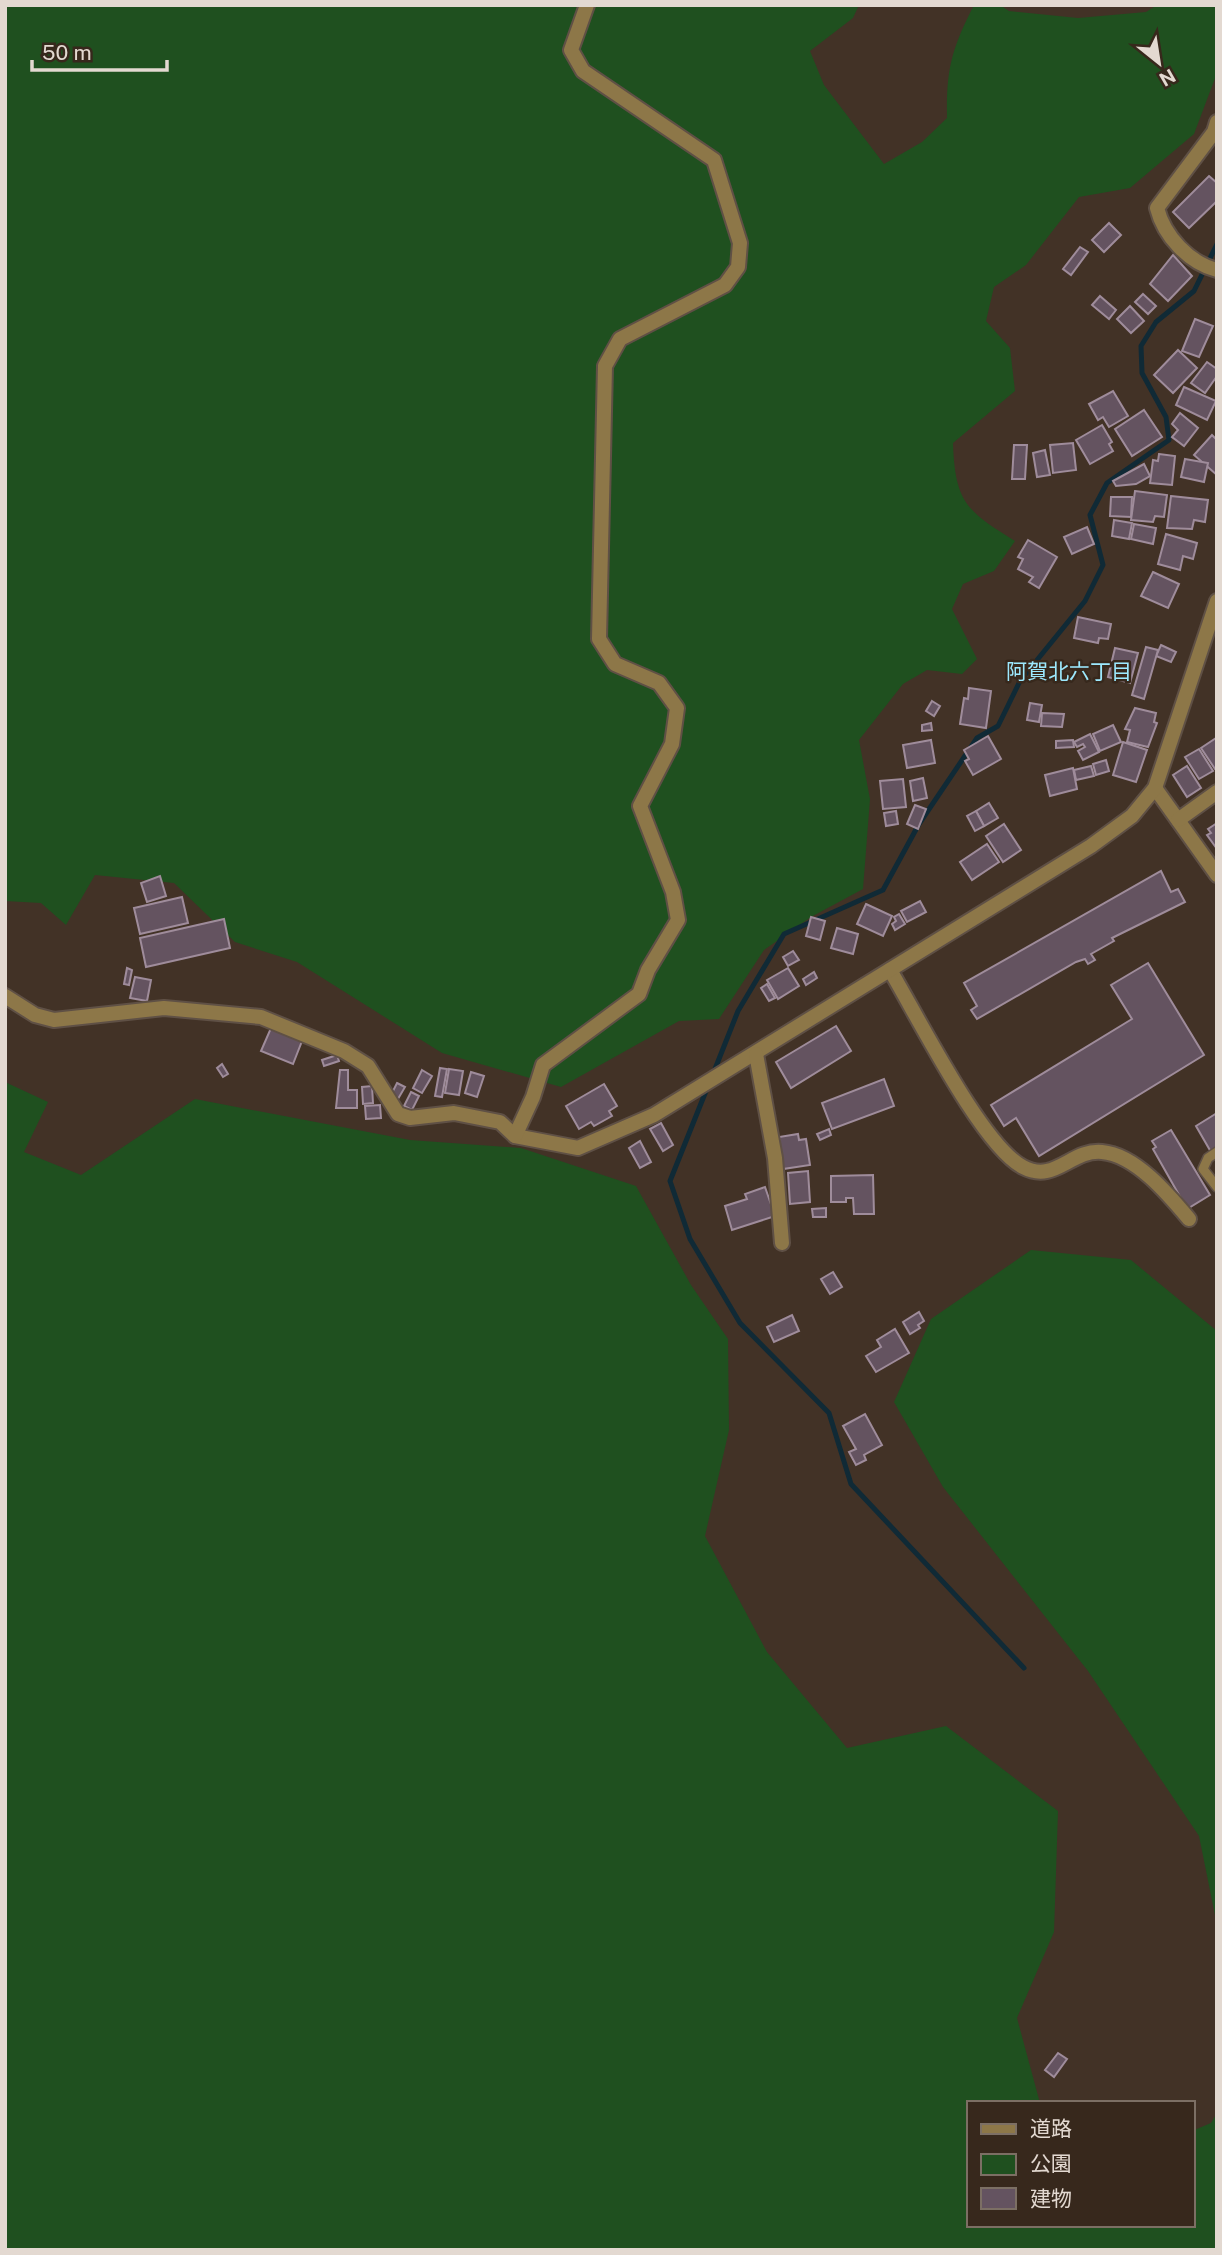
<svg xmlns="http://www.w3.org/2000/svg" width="1222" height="2255" viewBox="0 0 1222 2255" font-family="'Public Sans','Noto Sans JP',sans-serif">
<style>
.green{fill:#1f501f}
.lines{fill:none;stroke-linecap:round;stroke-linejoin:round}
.stream{stroke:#102a36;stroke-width:5}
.building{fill:#645360;stroke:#9f8c9b;stroke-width:2}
.service-casing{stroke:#5f5045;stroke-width:12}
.minor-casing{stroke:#5f5045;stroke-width:18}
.service{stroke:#8d7748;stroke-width:9}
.minor{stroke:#8d7748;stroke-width:14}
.labels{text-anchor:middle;stroke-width:5;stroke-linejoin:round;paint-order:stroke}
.neighbourhood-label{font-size:21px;fill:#9de9fe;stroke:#37281c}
</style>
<rect width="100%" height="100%" fill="#423226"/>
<g class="green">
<path d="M5 5H859L853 18 810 51 824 85 884 164 922 142 947 118C946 69 952 48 974 5H1000L1009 11 1078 18 1146 12 1157 5H1217V73L1194 134 1130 188 1079 197 1026 265 994 287 986 321 1010 348 1015 391 953 443C955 503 967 511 1015 541L994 571 963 584 952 609 977 659 962 674 927 670 903 684 859 740 870 799 863 889 811 917 764 950 719 1019 679 1021 561 1087 442 1053 297 962 235 942 174 883 95 875 66 925 41 903 5 901Z"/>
<polygon points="5,1082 48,1102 24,1152 81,1175 195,1099 410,1140 521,1148 636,1186 691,1285 728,1339 729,1430 705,1536 767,1652 847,1748 946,1726 1058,1811 1054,1932 1017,2018 1040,2103 968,2103 968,2225 1192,2225 1192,2131 1211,2123 1217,2113 1217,2250 5,2250"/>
<polygon points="1031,1250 1131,1260 1217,1331 1217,1925 1199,1836 1088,1671 943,1487 894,1402 931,1319"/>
</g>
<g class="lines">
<g class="stream">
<polyline points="713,1074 738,1011 784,934 883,890 919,824 977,738 998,726 1020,681 1085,601 1103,565 1090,515 1107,483 1169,440 1166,417 1142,373 1141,346 1156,322 1194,291 1217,244"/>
<polyline points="708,1086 670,1181 690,1239 740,1323 829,1413 851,1484 1024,1668"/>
</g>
</g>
<g class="building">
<polygon points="1209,176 1217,183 1217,201 1189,228 1173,212"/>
<polygon points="1109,223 1121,235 1104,252 1092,240"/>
<polygon points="1080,247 1088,252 1071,275 1063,269"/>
<polygon points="1173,255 1192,276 1168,301 1150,284"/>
<polygon points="1143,294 1156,306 1148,314 1135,302"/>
<polygon points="1100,296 1116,310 1109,319 1092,305"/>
<polygon points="1130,306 1144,321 1131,333 1117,319"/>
<polygon points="1195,319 1213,326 1199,357 1182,351"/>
<polygon points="1178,350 1197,368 1173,393 1154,375"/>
<polygon points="1207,362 1217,369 1217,376 1205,393 1191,383"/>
<polygon points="1184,387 1216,401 1207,420 1176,405"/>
<polygon points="1113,391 1128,416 1109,427 1103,417 1098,420 1089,404"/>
<polygon points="1144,410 1162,437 1132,456 1115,429"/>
<polygon points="1180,413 1198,428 1184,446 1172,437 1178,430 1172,424"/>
<polygon points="1102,425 1112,442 1109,444 1113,451 1090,464 1076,440"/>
<polygon points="1212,435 1217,440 1217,475 1194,455"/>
<polygon points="1073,443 1076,470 1053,473 1050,445"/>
<polygon points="1014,445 1027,445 1025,479 1012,479"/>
<polygon points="1045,450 1050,475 1037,477 1033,453"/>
<polygon points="1159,454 1175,456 1172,485 1150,483 1153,460 1158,461"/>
<polygon points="1185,459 1208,463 1204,482 1181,477"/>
<polygon points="1144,464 1150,476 1136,484 1116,486 1113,481"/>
<polygon points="1135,491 1167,495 1164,517 1155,516 1153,522 1131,520"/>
<polygon points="1171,496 1208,500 1205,522 1194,520 1192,529 1167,528"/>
<polygon points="1111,497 1132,497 1131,517 1110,516"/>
<polygon points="1114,520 1132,523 1129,539 1112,536"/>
<polygon points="1134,524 1156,528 1153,544 1131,539"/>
<polygon points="1087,527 1094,544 1072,554 1064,537"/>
<polygon points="1166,534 1197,543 1193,559 1183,556 1180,570 1158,564"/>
<polygon points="1028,540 1057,557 1039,588 1029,582 1033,577 1018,569 1023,559 1018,557"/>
<polygon points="1153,572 1179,584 1168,608 1141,596"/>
<polygon points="1078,617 1111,624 1108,639 1099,638 1098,643 1074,638"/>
<polygon points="1161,645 1176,652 1171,662 1156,656"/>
<polygon points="1146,647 1158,650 1144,699 1132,695"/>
<polygon points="1115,648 1138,653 1130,683 1108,677"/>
<polygon points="969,688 991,691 986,728 960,724 964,698 968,699"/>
<polygon points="932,701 940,706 934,716 926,711"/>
<polygon points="1030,703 1042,705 1039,722 1027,720"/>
<polygon points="1135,708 1156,713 1154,722 1157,723 1148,747 1127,742 1130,730 1125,729"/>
<polygon points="1042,713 1064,714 1062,727 1041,726"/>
<polygon points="931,723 932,730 922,731 922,725"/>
<polygon points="1113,725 1121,742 1100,751 1093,734"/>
<polygon points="1090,734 1099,752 1083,760 1078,751 1085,747 1083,744 1077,747 1074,742"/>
<polygon points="988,736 1001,759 973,775 965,761 969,759 964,750"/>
<polygon points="1216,738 1217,768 1215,769 1201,748"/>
<polygon points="931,740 935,763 907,768 903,745"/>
<polygon points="1073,740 1074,747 1056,748 1056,741"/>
<polygon points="1123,742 1147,750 1136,782 1113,775"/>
<polygon points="1199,749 1213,771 1199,779 1185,757"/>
<polygon points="1106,760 1109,771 1096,775 1093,764"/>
<polygon points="1091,766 1094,776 1076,780 1074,770"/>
<polygon points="1187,766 1201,788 1187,797 1173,775"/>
<polygon points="1073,768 1077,789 1050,796 1045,775"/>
<polygon points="923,778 927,798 913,801 910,781"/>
<polygon points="903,779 906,807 883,809 880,781"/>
<polygon points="989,803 998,818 984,826 976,811"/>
<polygon points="915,805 926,809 918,829 907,824"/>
<polygon points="896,811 898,824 886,826 884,813"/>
<polygon points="976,811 984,826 975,831 967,816"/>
<polygon points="1217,823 1217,849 1207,835 1211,833 1208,829"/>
<polygon points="1004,824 1021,850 1003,862 986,836"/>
<polygon points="987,844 999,862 972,880 960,862"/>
<polygon points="1161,871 1171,892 1178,889 1185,902 1112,938 1114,941 1091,954 1095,960 1088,964 1085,959 1076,962 977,1019 971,1010 977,1006 964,983"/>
<polygon points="160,876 166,896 147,902 141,883"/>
<polygon points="182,897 188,923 140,934 134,908"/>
<polygon points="920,901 926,912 907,922 901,911"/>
<polygon points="866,904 892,916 883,936 857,924"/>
<polygon points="899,914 905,924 895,930 892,924 896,921 894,917"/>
<polygon points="811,917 825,921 820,940 806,936"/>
<polygon points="224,919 230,948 146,967 140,938"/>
<polygon points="837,928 858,934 853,954 831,948"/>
<polygon points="793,951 799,960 788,966 783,957"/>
<polygon points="1148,963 1204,1055 1039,1156 1016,1118 1004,1126 991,1105 1132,1019 1111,985"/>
<polygon points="127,968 132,970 129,985 124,984"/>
<polygon points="788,968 799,986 778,999 767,980"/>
<polygon points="814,972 817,978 806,985 803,979"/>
<polygon points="135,977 151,980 147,1001 130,998"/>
<polygon points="767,984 775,998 769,1001 761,988"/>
<polygon points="836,1026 851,1051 791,1088 776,1062"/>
<polygon points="271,1028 302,1041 293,1064 261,1051"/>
<polygon points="337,1055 339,1061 324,1066 322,1060"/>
<polygon points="222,1064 228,1074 223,1077 217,1068"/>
<polygon points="440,1068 447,1069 442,1097 435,1096"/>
<polygon points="449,1069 463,1071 459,1095 445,1093"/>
<polygon points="340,1070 348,1070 348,1090 357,1090 357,1108 336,1108"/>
<polygon points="422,1070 432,1076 422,1093 413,1088"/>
<polygon points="471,1072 484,1076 477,1097 465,1093"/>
<polygon points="884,1079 894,1106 832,1129 822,1103"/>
<polygon points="397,1083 405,1087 398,1099 391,1095"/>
<polygon points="604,1084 617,1106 609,1111 612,1116 594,1126 591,1122 579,1129 566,1106"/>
<polygon points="372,1086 373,1103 363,1104 362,1087"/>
<polygon points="411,1092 419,1096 412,1110 404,1106"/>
<polygon points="380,1105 381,1118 366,1119 365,1106"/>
<polygon points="1217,1113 1217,1148 1211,1152 1196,1126"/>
<polygon points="661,1123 673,1145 663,1151 650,1129"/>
<polygon points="829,1129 831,1135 820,1140 817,1134"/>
<polygon points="1171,1130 1210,1195 1187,1209 1153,1149 1156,1147 1152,1141"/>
<polygon points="798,1134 799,1140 806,1139 810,1165 783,1169 779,1137"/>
<polygon points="640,1141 651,1162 640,1168 629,1148"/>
<polygon points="808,1171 810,1202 790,1204 788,1173"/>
<polygon points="873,1175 874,1214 854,1214 853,1198 846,1198 846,1202 831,1202 831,1176"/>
<polygon points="765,1187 775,1216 732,1230 725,1206 747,1199 745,1194"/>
<polygon points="826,1208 826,1217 813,1217 812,1209"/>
<polygon points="833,1272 842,1287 830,1294 821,1279"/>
<polygon points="919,1312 924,1321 918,1325 920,1328 910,1334 903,1322"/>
<polygon points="792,1315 799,1331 774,1342 767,1327"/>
<polygon points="895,1329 909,1353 876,1372 866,1356 881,1347 877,1340"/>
<polygon points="865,1414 882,1445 864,1455 866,1460 856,1465 849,1452 856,1449 843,1426"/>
<polygon points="1058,2053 1067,2059 1054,2077 1045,2070"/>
</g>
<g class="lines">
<g class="service-casing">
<polyline id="service" points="1217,1152 1208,1158 1203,1169 1217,1187"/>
</g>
<g class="minor-casing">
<g id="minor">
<path d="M1217 122 1214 132 1157 208C1164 236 1189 263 1217 270"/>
<polyline points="1155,788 1217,875"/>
<polyline points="1178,820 1217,792"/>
<path d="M890 970C917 1015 982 1146 1023 1167 1055 1184 1071 1149 1102 1152 1136 1155 1169 1195 1189 1219"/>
<polyline points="5,996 35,1015 54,1020 164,1008 261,1017 344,1051 368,1066 398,1114 410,1118 454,1113 500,1122 515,1136 578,1148 654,1115 1091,846 1132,816 1155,788 1217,601"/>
<polyline points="756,1054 775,1158 782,1243"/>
<polyline points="515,1136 533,1097 543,1065 639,994 648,970 678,920 673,892 640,806 672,744 677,708 659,683 615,664 599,639 605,366 620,339 725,285 738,267 740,243 714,160 583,71 571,50 587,5"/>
</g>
</g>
<use href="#service" class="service"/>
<use href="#minor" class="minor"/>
</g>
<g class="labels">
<g class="neighbourhood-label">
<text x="1069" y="679">阿賀北六丁目</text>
</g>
</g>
<rect width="1222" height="2255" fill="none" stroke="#e3d9d1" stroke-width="14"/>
<rect x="967" y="2101" width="228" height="126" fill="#37281c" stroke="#7c6f64" stroke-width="2"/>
<rect x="981" y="2124" width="35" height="10" fill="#8d7748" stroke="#7c6f64" stroke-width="2"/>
<text x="1030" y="2136" font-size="21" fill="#e3d9d1">道路</text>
<rect x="981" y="2154" width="35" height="21" fill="#1f501f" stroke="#7c6f64" stroke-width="2"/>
<text x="1030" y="2171" font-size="21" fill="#e3d9d1">公園</text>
<rect x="981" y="2188" width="35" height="21" fill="#645360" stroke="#7c6f64" stroke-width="2"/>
<text x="1030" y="2206" font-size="21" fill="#e3d9d1">建物</text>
<g transform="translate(1159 63) rotate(150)" stroke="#37281c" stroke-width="5" paint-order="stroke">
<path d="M0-5L12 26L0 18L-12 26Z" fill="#e3d9d1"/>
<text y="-10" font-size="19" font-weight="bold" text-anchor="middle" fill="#e3d9d1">N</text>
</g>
<path d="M32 60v10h135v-10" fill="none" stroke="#e3d9d1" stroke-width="3.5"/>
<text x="42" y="60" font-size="21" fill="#e3d9d1" stroke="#37281c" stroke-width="5" paint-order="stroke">50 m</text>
</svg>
